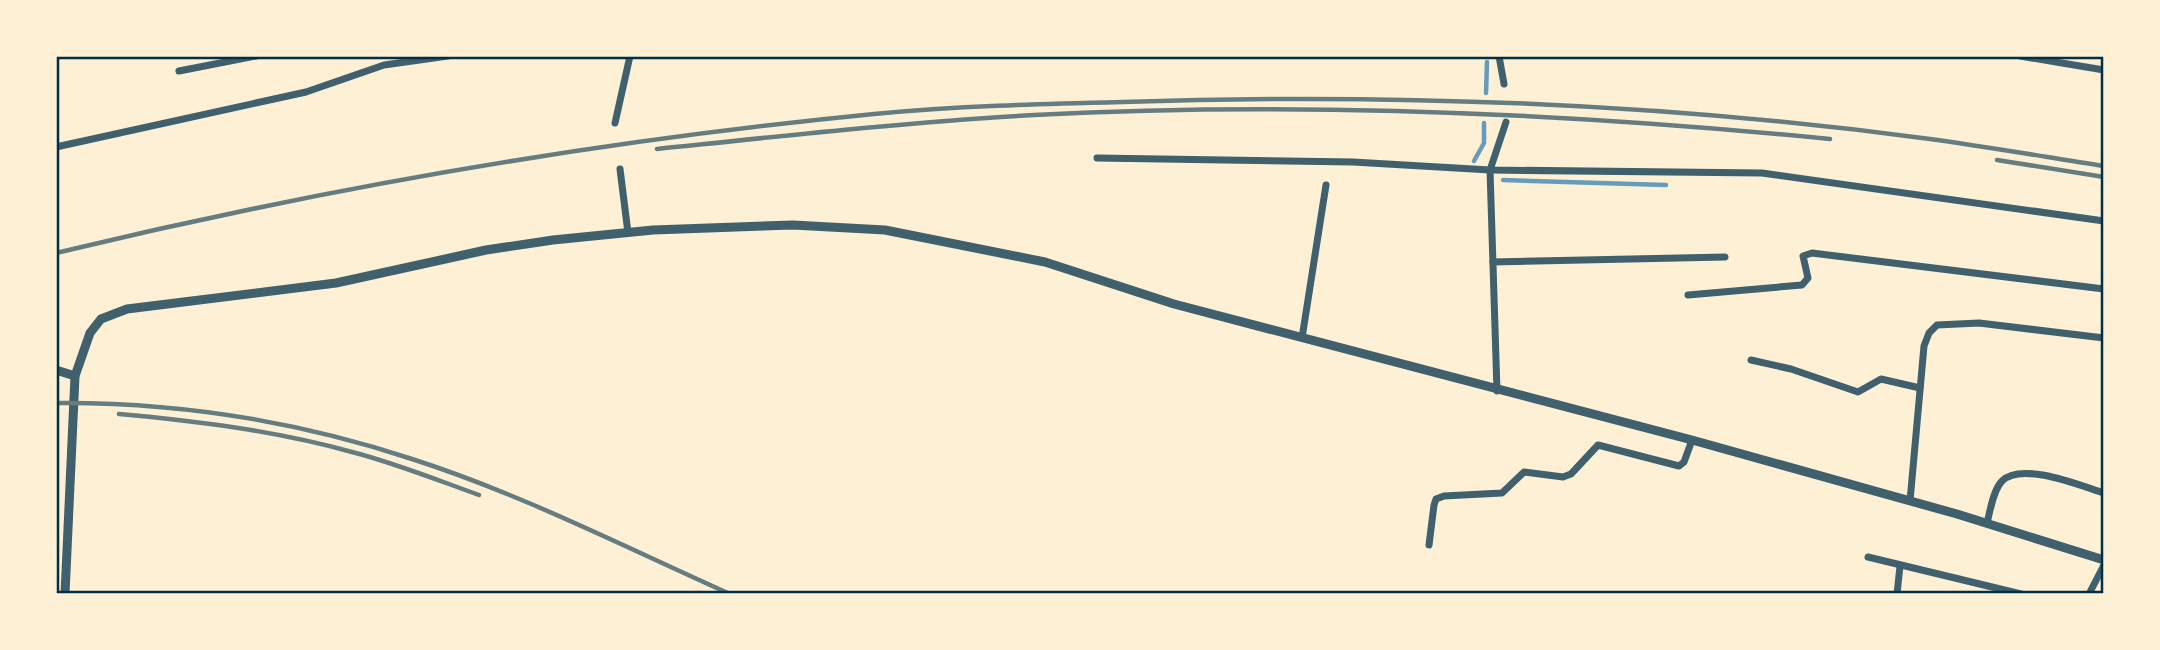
<svg xmlns="http://www.w3.org/2000/svg" width="2160" height="650" viewBox="0 0 2160 650" font-family="'DM Sans',sans-serif">
<style>
.lines{fill:none;stroke-linecap:round;stroke-linejoin:round}
.stream{stroke:#669bbc;stroke-width:4.5}
.minor{stroke:#3f606c;stroke-width:7}
.tertiary{stroke:#3f606c;stroke-width:9}
.rail{stroke:#657d81;stroke-width:4.5}
.neatline{fill:none;stroke:#003049;stroke-width:2.5}
</style>
<rect width="100%" height="100%" fill="#fdf0d5"/>
<g class="lines">
<g class="stream">
<polyline points="1486,93 1487,62"/>
<polyline points="1474,161 1484,143 1484,123"/>
<polyline points="1503,180 1666,185"/>
</g>
<g class="minor">
<polyline points="1499,56 1504,84"/>
<polyline points="2020,56 2104,70"/>
<polyline points="179,71 256,56"/>
<polyline points="615,123 630,56"/>
<polyline points="56,147 306,92 384,65 448,56"/>
<polyline points="1097,158 1353,162 1490,170 1762,173 2104,221"/>
<polyline points="620,169 628,233"/>
<polyline points="1493,262 1725,257"/>
<polyline points="1688,295 1802,285 1808,278 1803,256 1812,253 2104,289"/>
<polyline points="1302,338 1326,185"/>
<polyline points="1751,360 1791,369 1858,392 1881,379 1920,388"/>
<polyline points="1497,391 1490,170 1506,122"/>
<polyline points="1910,501 1924,346 1929,333 1937,325 1979,323 2104,338"/>
<path d="M1987 523C1990 512 1993 490 2002 481 2021 461 2081 486 2104 493"/>
<polyline points="1429,545 1434,505 1436,499 1444,496 1502,493 1524,472 1563,477 1571,474 1598,445 1679,466 1684,462 1692,440"/>
<polyline points="1868,557 2021,594"/>
<polyline points="1897,594 1900,566"/>
<polyline points="2089,594 2104,565"/>
</g>
<g class="tertiary">
<polyline points="56,370 75,376"/>
<polyline points="65,594 75,376 90,333 101,319 127,309 336,283 486,250 553,240 653,230 793,225 885,230 1045,262 1174,304 1692,440 1957,514 2104,560"/>
</g>
<g class="rail">
<path d="M657 149C782 136 908 122 1034 115 1300 101 1566 113 1830 139"/>
<polyline points="1997,160 2104,177"/>
<path d="M56 253C325 188 598 141 874 114 956 106 1039 104 1122 102 1391 93 1663 103 1930 139 1988 147 2046 157 2104 166"/>
<path d="M56 403C177 402 297 421 412 459 521 494 625 547 730 594"/>
<path d="M119 414C198 421 276 431 352 452 395 463 437 480 479 495"/>
</g>
</g>
<rect width="2160" height="650" fill="none" stroke="#fdf0d5" stroke-width="116"/>
<rect x="58" y="58" width="2044" height="534" class="neatline"/>
</svg>
